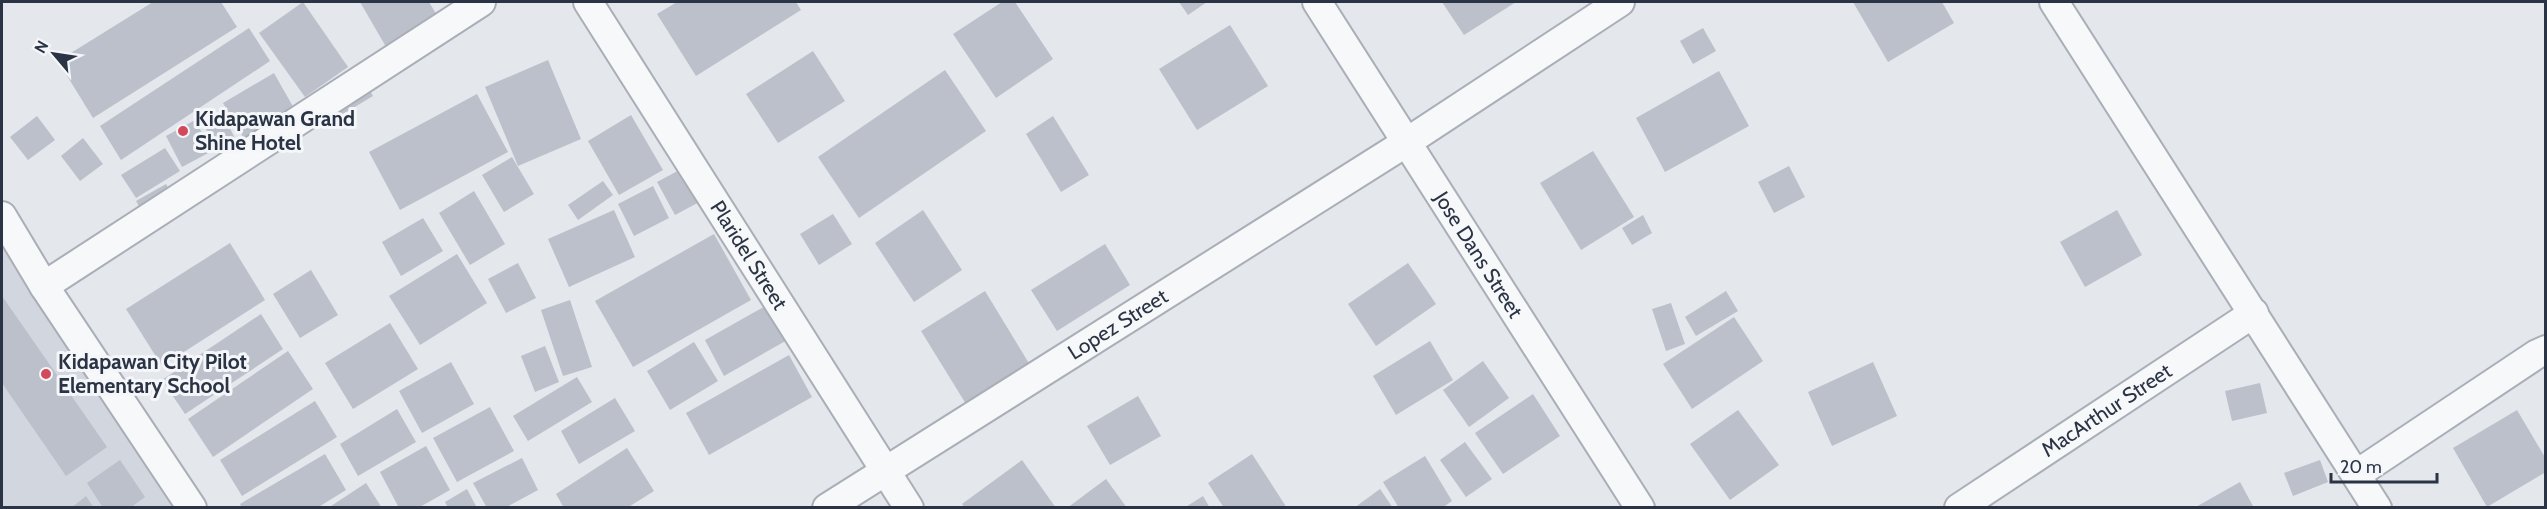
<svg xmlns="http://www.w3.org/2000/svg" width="2547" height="509" viewBox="0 0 2547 509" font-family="Cabin,sans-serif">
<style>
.built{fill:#d2d6de}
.building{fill:#bbc0ca}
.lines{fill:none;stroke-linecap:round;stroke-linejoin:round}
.minor-casing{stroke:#a9aeb7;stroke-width:32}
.minor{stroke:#f7f8fa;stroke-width:28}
.poi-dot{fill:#d1495b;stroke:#f4f6f9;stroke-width:2}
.labels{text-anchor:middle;stroke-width:6;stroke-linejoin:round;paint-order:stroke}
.poi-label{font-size:21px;font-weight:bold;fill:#2b3445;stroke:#f4f6f9;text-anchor:start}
.street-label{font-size:21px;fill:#2b3445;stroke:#f4f6f9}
</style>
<rect width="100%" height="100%" fill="#e4e7ec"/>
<polygon class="built" points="2,240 179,507 2,507"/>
<g class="building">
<polygon points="153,2 221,2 237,27 93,118 58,61"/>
<polygon points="303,2 348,67 305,97 259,33"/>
<polygon points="360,2 429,2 441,22 389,52"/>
<polygon points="677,2 796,2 801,10 696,76 657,14"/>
<polygon points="1002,2 1015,2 1053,59 996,98 953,34"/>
<polygon points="1179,2 1207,2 1188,15"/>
<polygon points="1442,2 1516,2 1464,35"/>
<polygon points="1853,2 1942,2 1954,23 1888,62"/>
<polygon points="1230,25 1268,86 1197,130 1159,69"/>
<polygon points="249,28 270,61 121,160 100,126"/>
<polygon points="1703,28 1716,51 1693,64 1680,41"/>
<polygon points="813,51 845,101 778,143 746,94"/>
<polygon points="548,60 581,139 518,166 485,87"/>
<polygon points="945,70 986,131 859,218 818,157"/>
<polygon points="1719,71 1749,126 1665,172 1636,118"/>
<polygon points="274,73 296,112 246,142 223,103"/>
<polygon points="365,82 373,96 338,117 329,104"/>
<polygon points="477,94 508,152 400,210 369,152"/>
<polygon points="222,113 241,150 222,160 203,123"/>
<polygon points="631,115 663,170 619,195 588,141"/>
<polygon points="37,116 55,140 28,160 10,137"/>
<polygon points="1053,116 1089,175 1061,192 1026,134"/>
<polygon points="195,120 212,151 182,167 166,136"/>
<polygon points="83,138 103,164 80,181 61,156"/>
<polygon points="165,148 180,171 136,198 121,175"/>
<polygon points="1593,151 1634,217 1581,250 1540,183"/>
<polygon points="512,157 534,194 504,212 482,175"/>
<polygon points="1789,166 1805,197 1774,213 1758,182"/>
<polygon points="685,167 703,200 675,215 657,182"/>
<polygon points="603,181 613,195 578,220 568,205"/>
<polygon points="166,184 175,199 145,216 136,201"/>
<polygon points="653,186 669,218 634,236 618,204"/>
<polygon points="474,191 505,244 470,265 439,213"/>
<polygon points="614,210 635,257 569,287 548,239"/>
<polygon points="923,210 962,270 914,302 875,243"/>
<polygon points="2117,210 2142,255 2085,287 2060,242"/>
<polygon points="833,214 852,244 819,265 800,234"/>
<polygon points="1643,215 1652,233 1632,245 1622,228"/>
<polygon points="423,218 443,251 401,276 382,242"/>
<polygon points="714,234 751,300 633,367 595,301"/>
<polygon points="230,243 265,300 162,366 126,309"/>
<polygon points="1105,244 1130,285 1057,331 1031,290"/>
<polygon points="457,254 487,303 420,345 389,296"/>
<polygon points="518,263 536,298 506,313 488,279"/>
<polygon points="1408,263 1436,304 1376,346 1348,304"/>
<polygon points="311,270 338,315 300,338 273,294"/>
<polygon points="985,291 1030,365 966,404 921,331"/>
<polygon points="1726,291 1738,311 1696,336 1685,317"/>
<polygon points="2,296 107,447 66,476 2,383"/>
<polygon points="570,300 592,367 563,376 541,310"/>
<polygon points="1671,303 1685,344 1666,351 1652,309"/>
<polygon points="769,304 789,339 724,376 705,340"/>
<polygon points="261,314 283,349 185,414 162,380"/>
<polygon points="1734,317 1763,361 1692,409 1663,364"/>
<polygon points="390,323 418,369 353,409 325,363"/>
<polygon points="1430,341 1453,380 1396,415 1373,376"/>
<polygon points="694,342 718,381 670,410 647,371"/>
<polygon points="545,346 559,382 535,392 521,356"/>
<polygon points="288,351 313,389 213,457 188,419"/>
<polygon points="789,355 812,397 709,455 686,413"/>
<polygon points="1483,361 1509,398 1469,427 1443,390"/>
<polygon points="451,362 474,404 422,433 399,391"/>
<polygon points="1873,362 1897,416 1832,446 1808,392"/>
<polygon points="577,377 592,402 528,441 513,416"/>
<polygon points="2260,383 2267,413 2232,421 2225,391"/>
<polygon points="1533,394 1560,436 1503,474 1475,433"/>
<polygon points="1138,396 1161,436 1110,465 1087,426"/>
<polygon points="615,398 635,431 579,464 561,431"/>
<polygon points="315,401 337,437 242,496 220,460"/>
<polygon points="490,407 514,451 457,482 433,438"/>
<polygon points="397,409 416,442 358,476 340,444"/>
<polygon points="1738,410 1779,465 1730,500 1690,444"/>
<polygon points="2517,410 2546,459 2546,472 2487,507 2453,448"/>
<polygon points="1465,442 1492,479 1466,497 1440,460"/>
<polygon points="426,446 450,490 418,508 399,508 380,472"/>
<polygon points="627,448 654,491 627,508 564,508 556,494"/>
<polygon points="325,454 346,490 317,508 242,508 240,504"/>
<polygon points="1252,454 1287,508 1224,508 1208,483"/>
<polygon points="1425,456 1452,501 1442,508 1399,508 1383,482"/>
<polygon points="522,458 538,490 505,508 487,508 473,483"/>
<polygon points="120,460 145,497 130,508 103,508 87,483"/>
<polygon points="1022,460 1056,508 965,508 962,504"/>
<polygon points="2320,460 2328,482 2293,496 2284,473"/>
<polygon points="1106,479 1127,508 1067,508"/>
<polygon points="2240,482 2254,508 2194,508"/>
<polygon points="366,483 382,508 328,508"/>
<polygon points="467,489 477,508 448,508 445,502"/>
<polygon points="1380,489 1393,508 1354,508"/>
<polygon points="86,496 94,508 71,508"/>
<polygon points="1203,496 1210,508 1184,508"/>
</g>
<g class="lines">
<g class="minor-casing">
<g id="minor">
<path id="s1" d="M588 2 909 508"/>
<path id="s2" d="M1317 2 1640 508"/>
<polyline points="2054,2 2377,508"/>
<polyline points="2,216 44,286 192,508"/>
<polyline points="44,286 481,2"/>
<polyline points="2357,474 2537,354 2546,350"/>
<path id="s3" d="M827 508 1407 142 1620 2"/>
<path id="s4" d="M1959 508 2254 313"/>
</g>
</g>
<use href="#minor" class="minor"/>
</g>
<g class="poi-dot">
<circle cx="183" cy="131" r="6"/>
<circle cx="46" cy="374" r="6"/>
</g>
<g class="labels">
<g class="poi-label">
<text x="195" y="126">Kidapawan Grand<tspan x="195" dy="24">Shine Hotel</tspan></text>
<text x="58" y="369">Kidapawan City Pilot<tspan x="58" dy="24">Elementary School</tspan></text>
</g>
<g class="street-label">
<text dy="7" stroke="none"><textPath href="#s1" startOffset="300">Plaridel Street</textPath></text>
<text dy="7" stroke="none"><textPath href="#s2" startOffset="300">Jose Dans Street</textPath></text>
<text dy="7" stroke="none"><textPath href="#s3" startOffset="344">Lopez Street</textPath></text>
<text dy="7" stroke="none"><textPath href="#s4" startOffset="177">MacArthur Street</textPath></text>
</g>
</g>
<rect width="2547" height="509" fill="none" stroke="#2b3445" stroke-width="6"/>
<g transform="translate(54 54) rotate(299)" stroke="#f4f6f9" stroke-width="4.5" paint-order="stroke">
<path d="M0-4.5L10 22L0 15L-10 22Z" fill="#2b3445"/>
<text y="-9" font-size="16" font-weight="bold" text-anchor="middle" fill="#2b3445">N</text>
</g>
<path d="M2331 473v9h106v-9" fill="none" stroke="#2b3445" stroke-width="3"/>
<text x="2340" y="473" font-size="18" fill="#2b3445" stroke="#f4f6f9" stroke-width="4.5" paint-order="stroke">20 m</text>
</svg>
